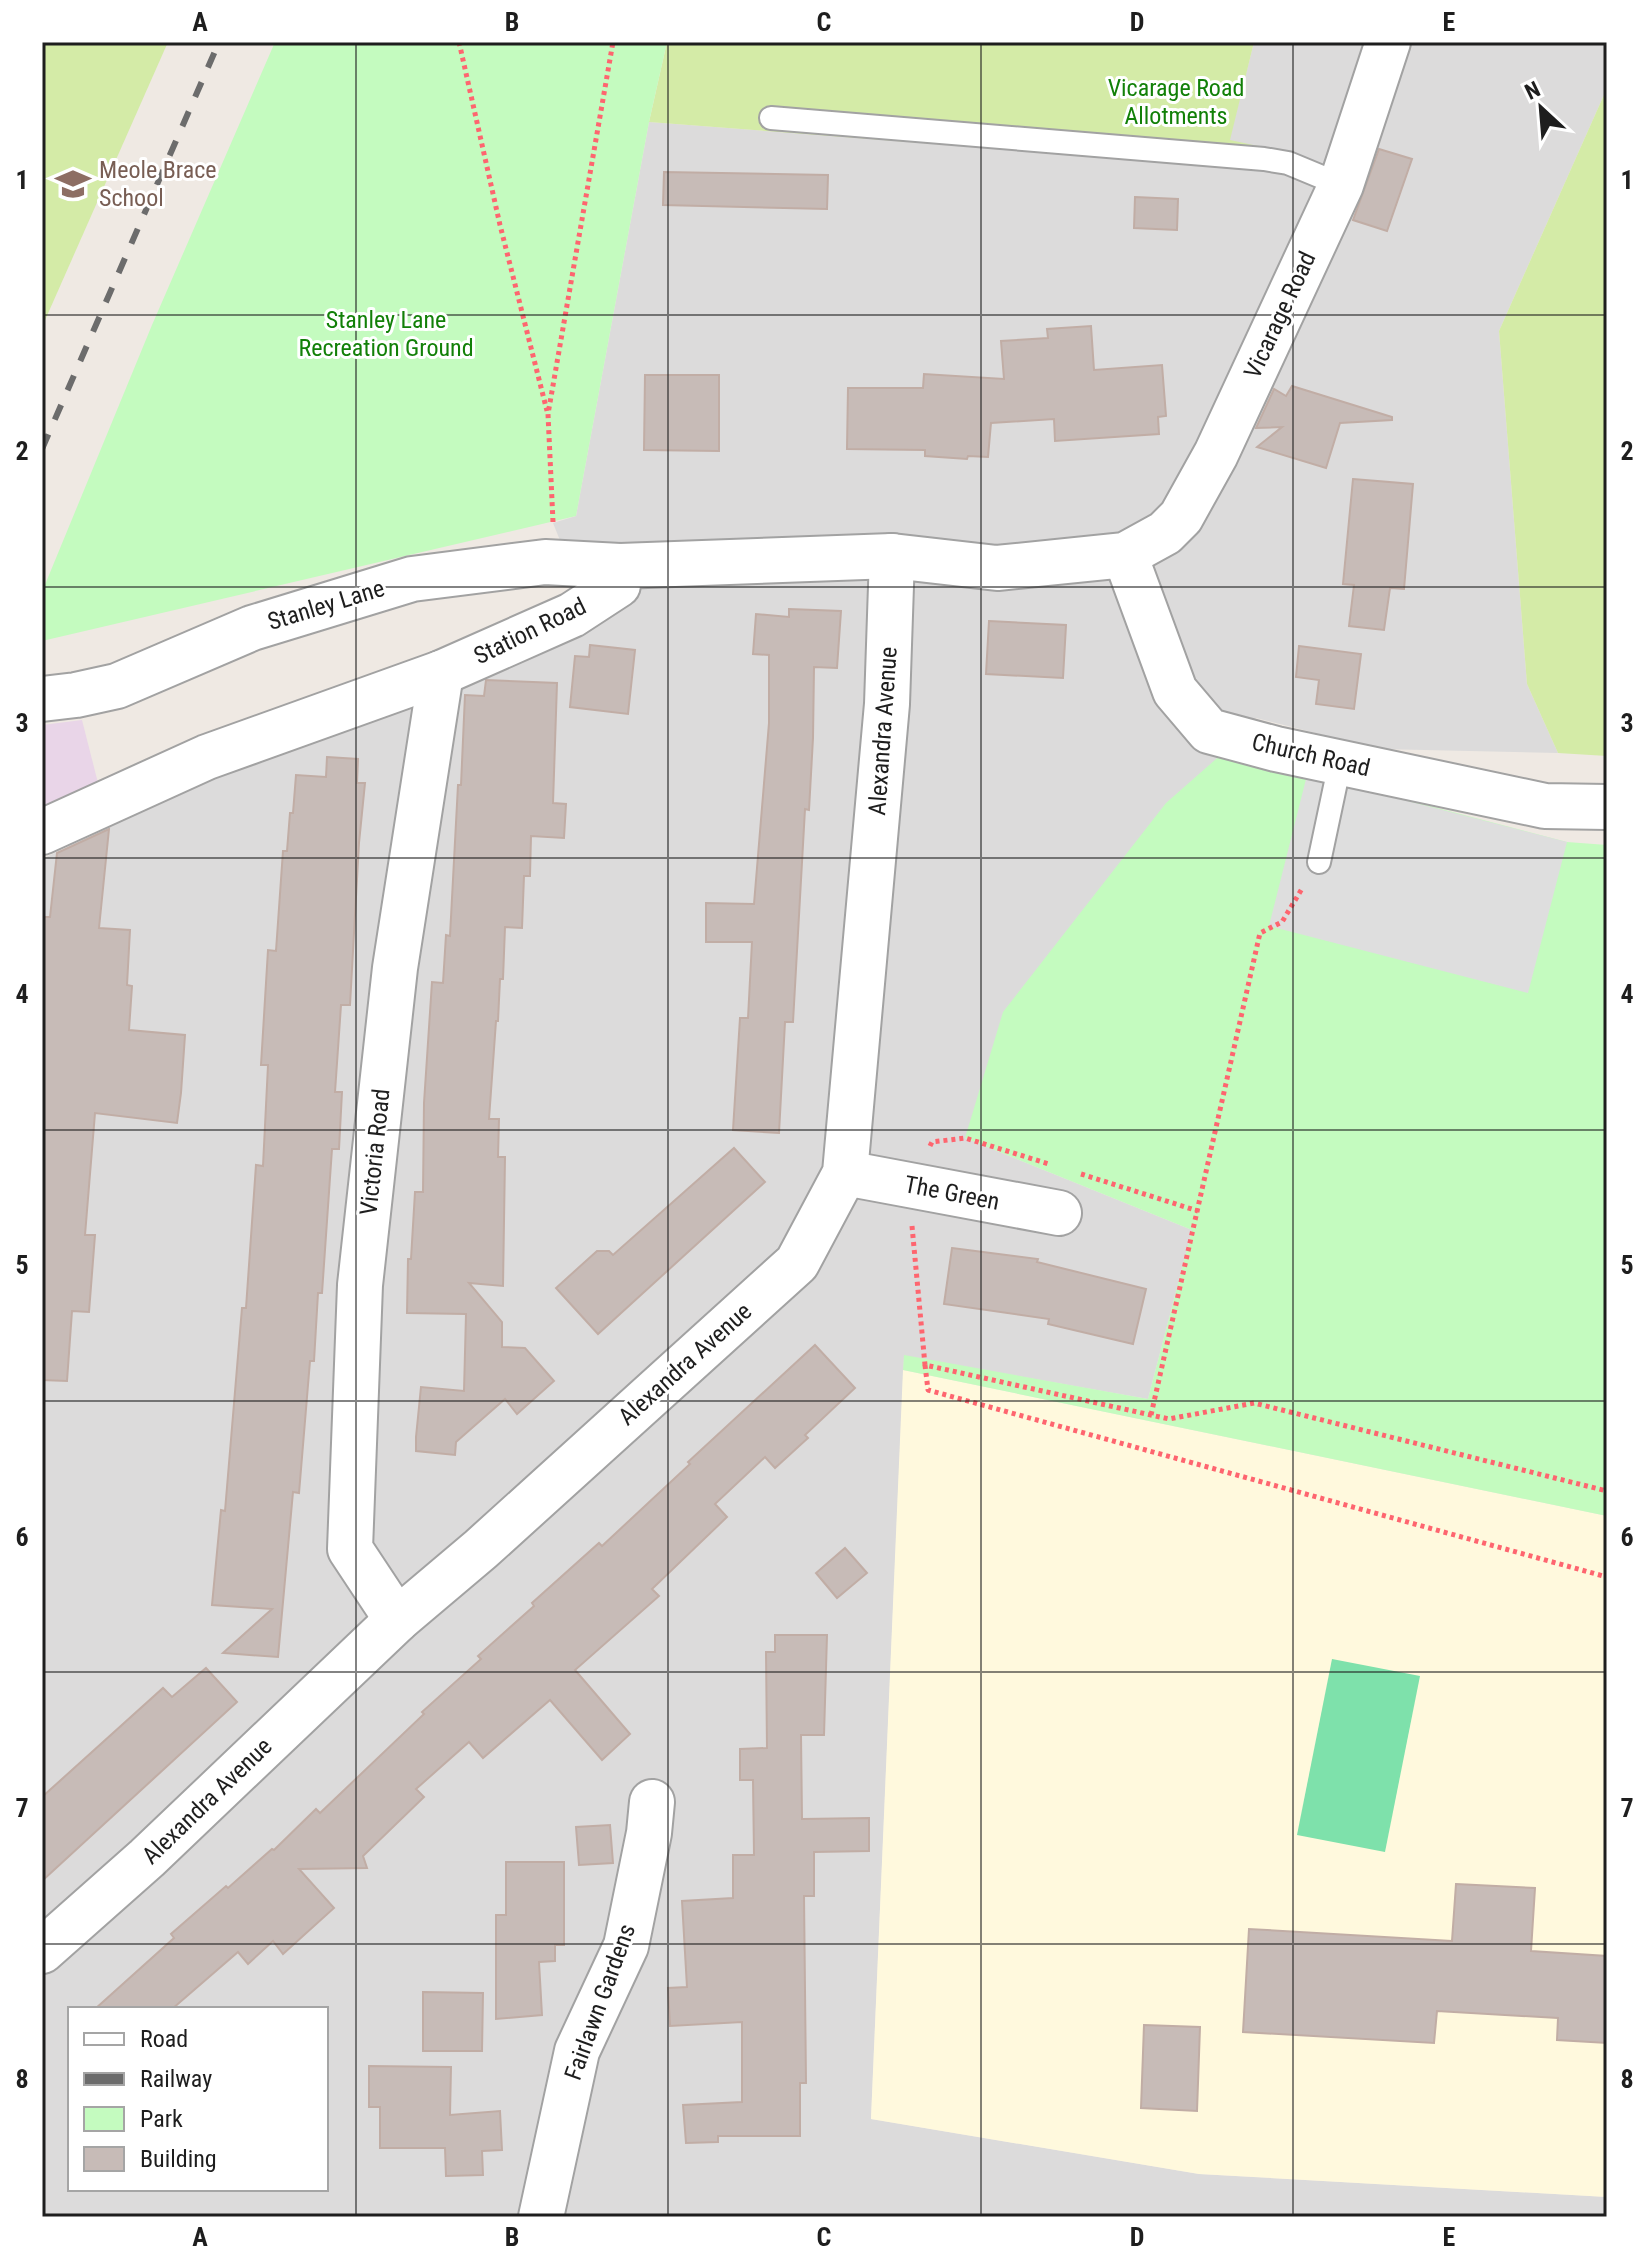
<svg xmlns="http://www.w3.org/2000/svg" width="1649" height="2259" viewBox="0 0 1649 2259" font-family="'Roboto Condensed',sans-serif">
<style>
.residential{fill:#dcdbdb;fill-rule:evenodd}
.industrial{fill:#e9d5e8}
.education{fill:#fff9dd}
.grass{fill:#d4eba7}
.park{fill:#c4fbbf}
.pitch{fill:#7ee1ab}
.parking{fill:#dedede}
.building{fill:#c7bbb7;stroke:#c1ada5;stroke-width:2}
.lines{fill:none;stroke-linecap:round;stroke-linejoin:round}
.lane-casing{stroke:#a2a2a2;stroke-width:26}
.street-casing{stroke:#a2a2a2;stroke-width:48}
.path{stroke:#fe656f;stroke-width:5;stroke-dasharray:4 4;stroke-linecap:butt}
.lane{stroke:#fff;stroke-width:22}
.street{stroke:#fff;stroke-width:44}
.rail{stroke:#6c6c6c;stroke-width:6;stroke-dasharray:16 16;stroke-linecap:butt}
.grid{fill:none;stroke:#1e1e1e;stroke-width:2;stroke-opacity:0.55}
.labels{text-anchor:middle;stroke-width:6;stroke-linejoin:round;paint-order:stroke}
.park-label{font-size:24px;fill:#128008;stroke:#fff}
.education-label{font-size:24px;fill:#785e54;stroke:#fff;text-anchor:start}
.street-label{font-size:24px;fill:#1e1e1e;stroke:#fff}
.neatline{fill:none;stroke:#1e1e1e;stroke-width:3}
.grid-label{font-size:26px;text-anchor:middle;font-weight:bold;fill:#1e1e1e}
</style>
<rect width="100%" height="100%" fill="#efe9e3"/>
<path class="residential" d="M1254 42H1607V88L1499 331 1527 684 1558 753 1379 749 1256 718 1224 752 965 1138 1192 1230 1148 1399 904 1356 871 2119 1199 2174 1607 2197V2217H42V859L214 777 590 615 553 523 576 516 649 122 1260 169 1229 141ZM70 2009H326V2189H70Z"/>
<polygon class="industrial" points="82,720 98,783 42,806 42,725"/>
<polygon class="education" points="903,1370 1607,1516 1607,2197 1199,2174 871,2119"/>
<g class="grass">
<polygon points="42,42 168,42 42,327"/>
<polygon points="667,42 1254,42 1230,140 1267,148 1261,169 649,122"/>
<polygon points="1607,88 1607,756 1558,753 1527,684 1499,331"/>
</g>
<g class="park">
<polygon points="275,42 667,42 649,122 576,516 42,641 42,592 152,325"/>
<polygon points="1224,752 1567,842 1607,845 1607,1516 903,1370 904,1355 1148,1399 1192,1230 965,1138 1003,1012 1166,803"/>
</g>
<polygon class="pitch" points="1332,1659 1420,1676 1385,1852 1297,1835"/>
<polygon class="parking" points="1307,775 1567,842 1528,993 1269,926"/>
<g class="building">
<polygon points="1379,149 1412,159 1387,231 1353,220"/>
<polygon points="664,172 828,175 827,209 663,205"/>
<polygon points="1135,197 1178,199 1177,230 1134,228"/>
<polygon points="1091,326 1094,370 1162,365 1166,416 1158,417 1159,434 1055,441 1054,419 991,423 988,457 968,456 967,459 925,456 925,450 847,449 848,388 923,388 924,374 1004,379 1001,341 1048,338 1047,329"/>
<polygon points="645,375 719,375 719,451 644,450"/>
<polygon points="1292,386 1392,417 1392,420 1340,423 1326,468 1257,447 1282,427 1256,428 1274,389 1286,396"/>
<polygon points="1353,479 1413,484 1404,589 1390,588 1384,630 1349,626 1354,585 1343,584"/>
<polygon points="789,609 841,611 837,668 814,667 813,738 809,810 805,809 793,1022 785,1022 779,1133 733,1130 740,1018 748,1018 752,942 706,942 706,903 754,904 769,723 769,655 753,654 756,614 789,617"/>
<polygon points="989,621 1066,625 1063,678 986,674"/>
<polygon points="590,645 635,650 628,714 570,707 575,656 589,657"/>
<polygon points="1299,646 1361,654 1354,709 1316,704 1319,680 1296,677"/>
<polygon points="486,680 557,683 553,803 566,804 564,838 531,836 530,876 524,876 522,928 505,927 503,979 500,979 498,1021 496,1021 489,1119 499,1119 498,1157 505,1157 503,1286 469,1283 502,1322 502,1347 525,1348 554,1381 517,1414 505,1399 456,1442 455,1455 416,1451 416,1437 421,1387 464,1391 466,1314 407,1313 408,1259 411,1259 415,1192 423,1192 424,1103 432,982 443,983 446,935 450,936 458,785 461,785 465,695 484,696"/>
<polygon points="327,757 358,759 357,783 365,783 359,843 350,1005 341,1005 335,1092 342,1092 339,1149 332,1149 322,1293 318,1293 314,1361 310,1361 299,1493 293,1492 278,1657 223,1653 272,1609 212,1605 221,1510 225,1511 242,1308 246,1308 256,1165 263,1166 268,1065 261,1065 268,950 276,951 283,851 287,851 290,813 293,813 296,775 326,777"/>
<polygon points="109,829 99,928 130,930 127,985 132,986 129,1030 185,1035 181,1093 177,1123 95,1113 85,1235 95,1235 89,1312 72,1311 67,1381 42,1380 42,948 44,917 50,917 57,853"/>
<polygon points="734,1148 765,1182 598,1334 556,1288 597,1251 609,1251 613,1255"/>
<polygon points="952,1248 1038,1259 1037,1262 1146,1289 1133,1344 1048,1324 1049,1319 944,1304"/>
<polygon points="815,1345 855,1388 805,1435 808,1438 775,1468 765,1457 715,1504 727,1517 652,1589 659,1596 575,1670 630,1734 602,1760 550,1700 483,1758 469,1742 416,1789 424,1797 363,1856 367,1868 299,1869 334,1908 283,1954 273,1941 248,1964 238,1952 172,2009 95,2009 174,1938 171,1934 226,1886 228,1888 272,1849 274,1850 316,1809 320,1813 424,1714 422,1712 481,1659 478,1656 534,1606 532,1603 599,1543 602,1546 690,1464 688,1462"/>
<polygon points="845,1548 867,1573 837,1598 816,1573"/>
<polygon points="775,1635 827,1635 824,1735 801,1735 802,1819 869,1818 869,1851 814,1852 814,1896 804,1896 806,2083 800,2083 800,2136 718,2136 718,2142 686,2143 683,2105 742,2102 742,2022 670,2026 668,1988 687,1987 682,1901 733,1898 733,1855 754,1855 753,1780 740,1780 740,1749 767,1748 766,1652 775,1652"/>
<polygon points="206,1668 237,1702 42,1881 42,1797 163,1688 172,1697"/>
<polygon points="610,1825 613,1863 579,1865 576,1827"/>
<polygon points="506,1862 564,1862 564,1945 555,1945 555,1961 539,1962 542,2015 496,2019 496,1915 506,1915"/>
<polygon points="1456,1884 1535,1888 1531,1951 1607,1956 1607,2043 1557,2040 1558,2018 1437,2011 1434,2043 1243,2032 1249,1929 1452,1941"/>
<polygon points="423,1992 483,1993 482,2051 423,2051"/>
<polygon points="1144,2025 1200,2027 1197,2111 1141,2108"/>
<polygon points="369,2066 451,2067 450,2115 500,2111 502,2150 482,2151 483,2175 446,2176 445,2148 380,2148 380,2107 369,2107"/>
</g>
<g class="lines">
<g class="lane-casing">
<g id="lane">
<polyline points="771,118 1264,159 1288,163 1341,185"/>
<polyline points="1319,862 1340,763"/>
</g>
</g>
<g class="street-casing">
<g id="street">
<polyline points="1125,555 1175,691 1209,731 1276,749 1545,806 1607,807"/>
<polyline points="42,699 76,695 117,686 252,628 412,579 545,562 620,566"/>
<polyline points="42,832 207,757 441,673 572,615 618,585 620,566 892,556 997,568 1125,555 1165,533 1181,517 1216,454 1341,185 1388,42"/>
<polyline points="845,1173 1059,1213"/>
<polyline points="397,1620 350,1549 360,1285 395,968 441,673"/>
<polyline points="42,1951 147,1858 397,1620 481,1549 797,1263 845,1173 887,704 892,556"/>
<polyline points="541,2217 577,2051 626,1946 649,1833 652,1802"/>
</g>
</g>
<g class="path">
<polyline points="459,42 500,225 547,411"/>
<polyline points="553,522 548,414 613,42"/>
<polyline points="930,1146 932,1142 965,1138 1049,1164"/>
<polyline points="1081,1174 1198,1211"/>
<polyline points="912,1226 925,1365 1169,1419 1254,1403 1607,1491"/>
<polyline points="925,1365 928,1390 1607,1577"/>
<polyline points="1151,1415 1260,933 1282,922 1303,887"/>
</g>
<use href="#lane" class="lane"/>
<use href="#street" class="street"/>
<polyline class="rail" points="42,449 219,42"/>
</g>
<path class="grid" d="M356 42V2217M668 42V2217M981 42V2217M1293 42V2217M42 315H1607M42 587H1607M42 858H1607M42 1130H1607M42 1401H1607M42 1672H1607M42 1944H1607"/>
<defs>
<g id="school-bare" transform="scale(2.76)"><path d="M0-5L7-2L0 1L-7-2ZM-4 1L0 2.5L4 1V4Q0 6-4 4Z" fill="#8d6e63" stroke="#fff" stroke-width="2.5" paint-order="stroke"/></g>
</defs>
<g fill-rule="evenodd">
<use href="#school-bare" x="73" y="184"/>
</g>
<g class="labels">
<g class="park-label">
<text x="1176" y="96">Vicarage Road<tspan x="1176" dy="28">Allotments</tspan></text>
<text x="386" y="328">Stanley Lane<tspan x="386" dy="28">Recreation Ground</tspan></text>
</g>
<g class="education-label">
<text x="99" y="178">Meole Brace<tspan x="99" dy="28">School</tspan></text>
</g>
<g class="street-label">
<text transform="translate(1280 315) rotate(-65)" y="8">Vicarage Road</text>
<text transform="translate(326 605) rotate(-17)" y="8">Stanley Lane</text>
<text transform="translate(530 631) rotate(-26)" y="8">Station Road</text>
<text transform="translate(883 731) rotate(-86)" y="8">Alexandra Avenue</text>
<text transform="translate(1311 755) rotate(13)" y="8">Church Road</text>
<text transform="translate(375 1152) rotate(-84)" y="8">Victoria Road</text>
<text transform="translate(952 1193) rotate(11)" y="8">The Green</text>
<text transform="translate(685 1364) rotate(-42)" y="8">Alexandra Avenue</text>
<text transform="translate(207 1801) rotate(-44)" y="8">Alexandra Avenue</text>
<text transform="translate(600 2002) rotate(-70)" y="8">Fairlawn Gardens</text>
</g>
</g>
<rect width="1649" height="2259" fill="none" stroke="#ffffff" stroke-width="88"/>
<rect x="68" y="2007" width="260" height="184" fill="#ffffff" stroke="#a5a5a5" stroke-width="2"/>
<rect x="84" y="2033" width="40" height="12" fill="#ffffff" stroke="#a5a5a5" stroke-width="2"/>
<text x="140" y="2047" font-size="24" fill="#1e1e1e">Road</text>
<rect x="84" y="2073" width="40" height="12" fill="#6c6c6c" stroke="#a5a5a5" stroke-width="2"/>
<text x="140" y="2087" font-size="24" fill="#1e1e1e">Railway</text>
<rect x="84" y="2107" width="40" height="24" fill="#c4fbbf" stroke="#a5a5a5" stroke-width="2"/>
<text x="140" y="2127" font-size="24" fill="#1e1e1e">Park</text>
<rect x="84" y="2147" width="40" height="24" fill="#c7bbb7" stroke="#a5a5a5" stroke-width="2"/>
<text x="140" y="2167" font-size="24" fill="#1e1e1e">Building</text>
<g transform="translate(1541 108) rotate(334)" stroke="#ffffff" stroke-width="6" paint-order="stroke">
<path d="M0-6L14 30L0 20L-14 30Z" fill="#1e1e1e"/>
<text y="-12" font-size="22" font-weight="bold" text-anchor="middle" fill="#1e1e1e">N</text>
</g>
<rect x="44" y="44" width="1561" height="2171" class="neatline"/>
<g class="grid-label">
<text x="200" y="31">A</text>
<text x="512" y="31">B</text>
<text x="824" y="31">C</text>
<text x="1137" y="31">D</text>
<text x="1449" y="31">E</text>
<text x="22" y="189">1</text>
<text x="1627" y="189">1</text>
<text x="22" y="460">2</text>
<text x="1627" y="460">2</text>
<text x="22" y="732">3</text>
<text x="1627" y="732">3</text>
<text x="22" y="1003">4</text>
<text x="1627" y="1003">4</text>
<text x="22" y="1274">5</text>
<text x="1627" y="1274">5</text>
<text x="22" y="1546">6</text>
<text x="1627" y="1546">6</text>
<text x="22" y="1817">7</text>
<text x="1627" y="1817">7</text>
<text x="22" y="2088">8</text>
<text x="1627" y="2088">8</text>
<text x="200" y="2246">A</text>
<text x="512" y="2246">B</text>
<text x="824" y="2246">C</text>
<text x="1137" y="2246">D</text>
<text x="1449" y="2246">E</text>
</g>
</svg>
